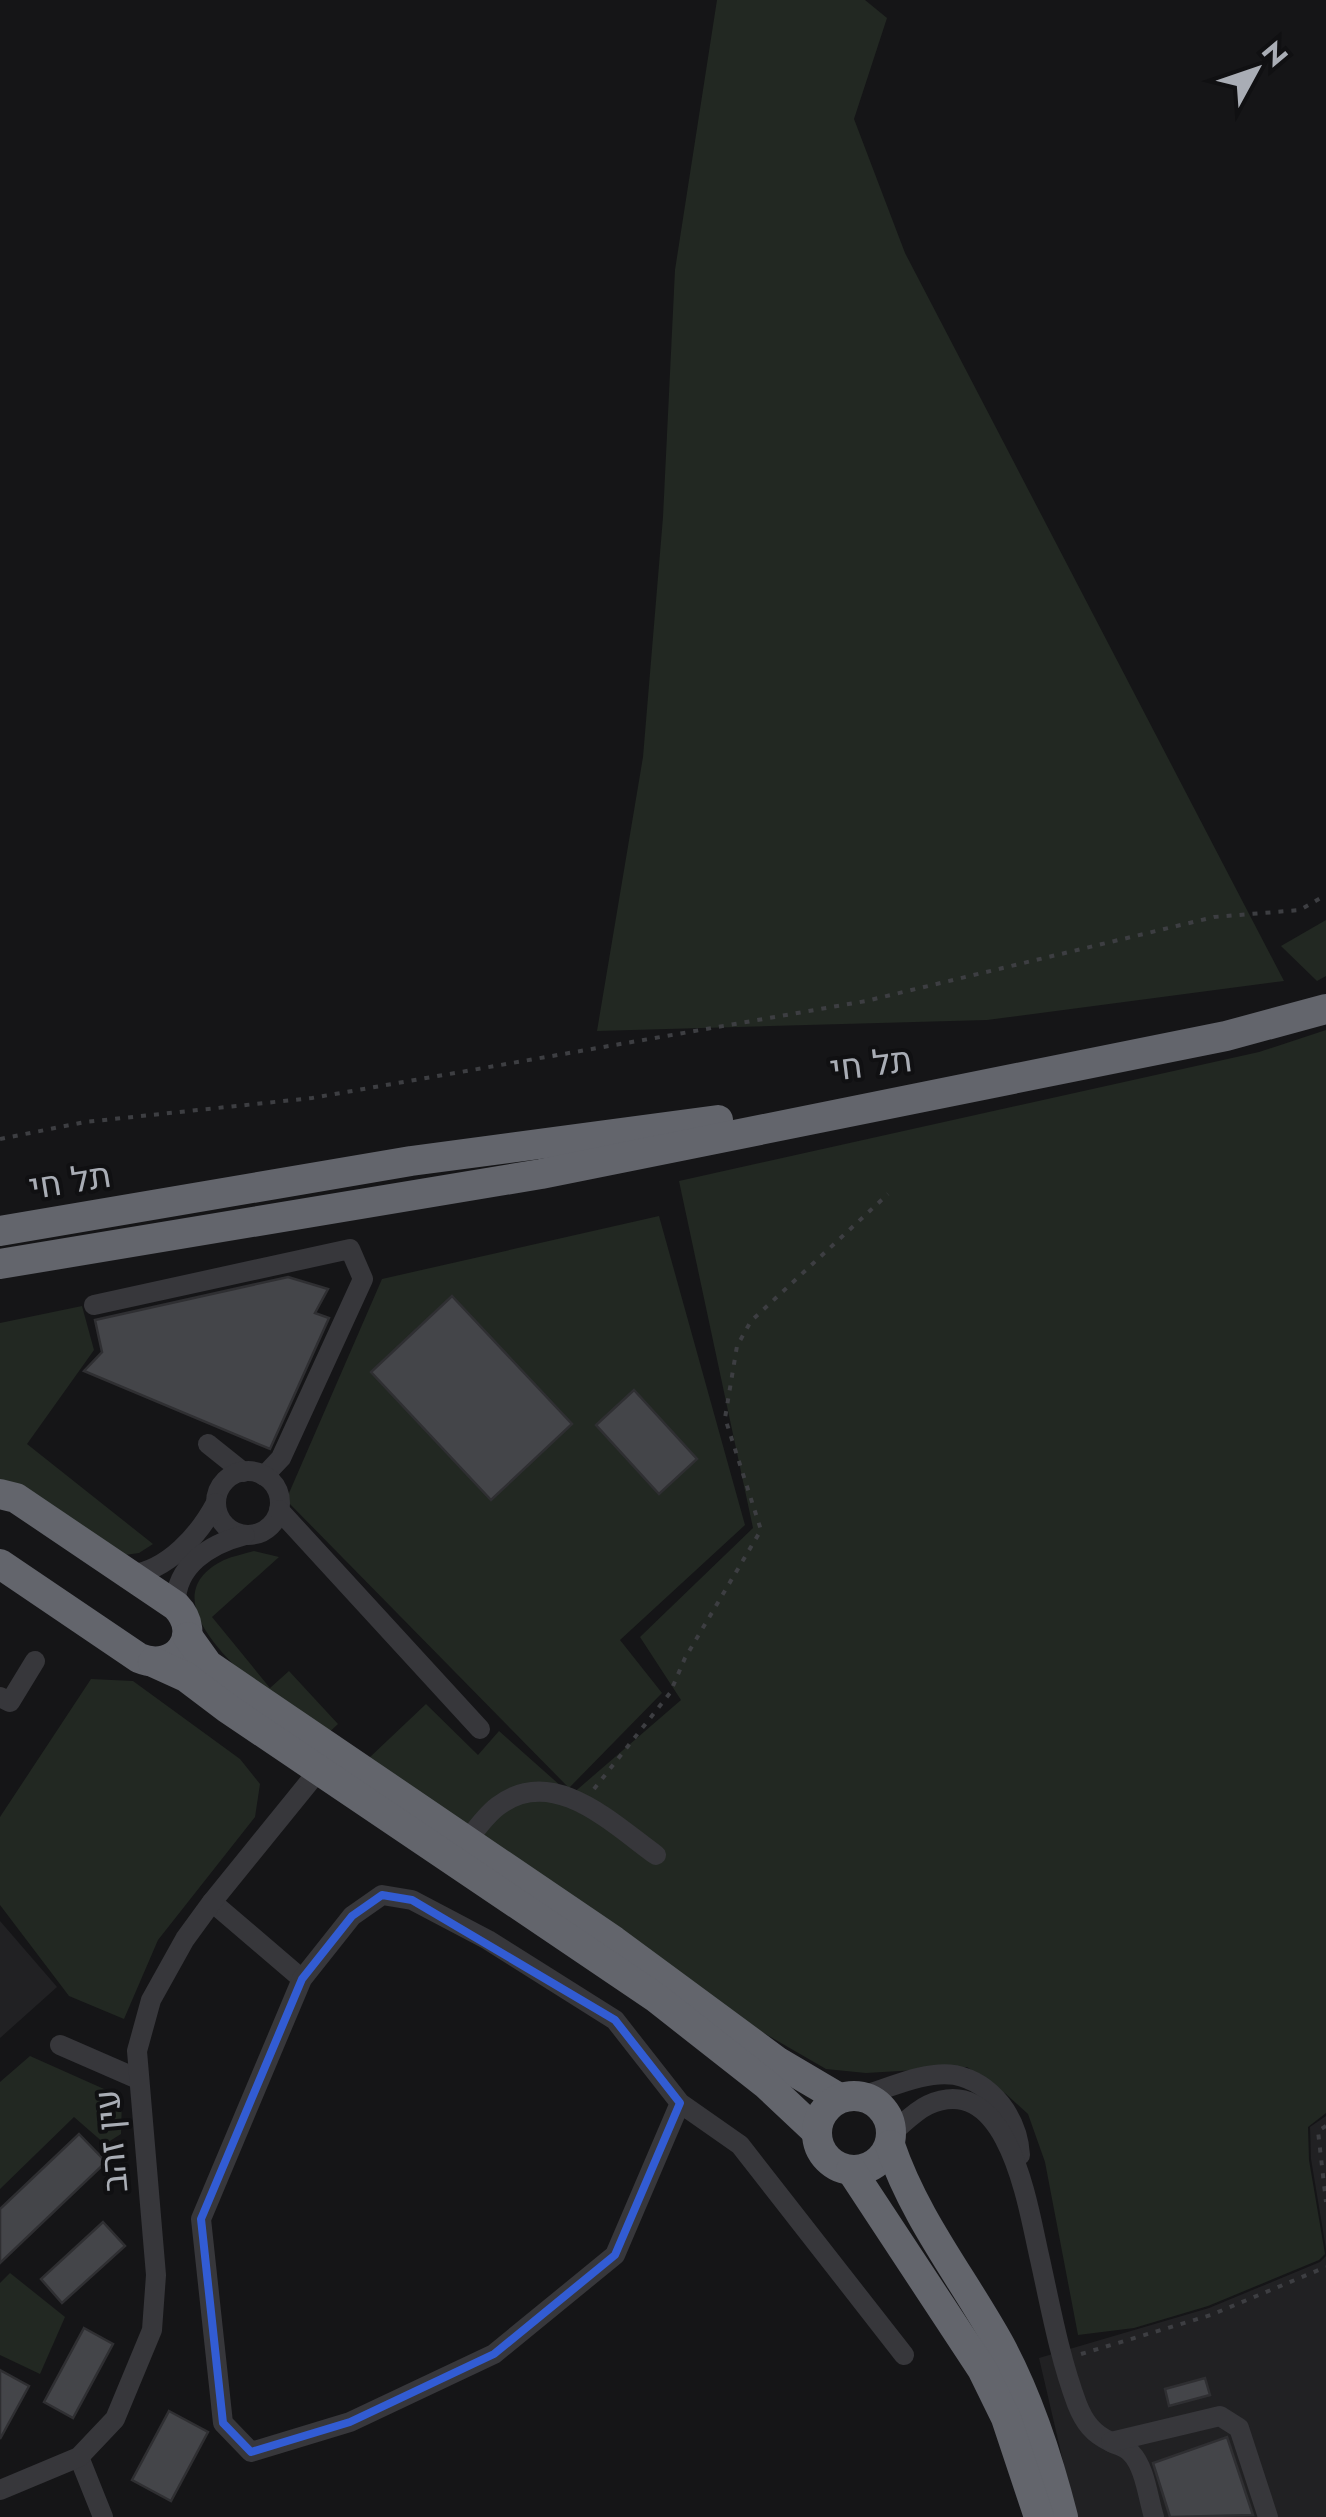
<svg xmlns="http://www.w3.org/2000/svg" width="1326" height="2517" viewBox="0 0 1326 2517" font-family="Jost,Heebo,sans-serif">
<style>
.built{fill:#212123}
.green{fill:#222822}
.building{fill:#444549;stroke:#2f2f32;stroke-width:2.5}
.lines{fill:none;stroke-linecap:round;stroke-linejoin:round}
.path{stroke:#3d3e42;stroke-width:4;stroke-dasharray:5 8;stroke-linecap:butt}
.minor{stroke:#37373b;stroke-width:20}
.highway{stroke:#63656c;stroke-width:30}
.marked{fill:none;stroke:#325cd3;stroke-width:8;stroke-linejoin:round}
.labels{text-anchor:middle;stroke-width:8;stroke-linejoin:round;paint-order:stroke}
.street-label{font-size:35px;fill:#a9adb5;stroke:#101012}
</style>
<rect width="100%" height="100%" fill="#151517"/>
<g class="built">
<polygon points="0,1921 57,1987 0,2038"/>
<polygon points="1326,2116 1326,2249 1311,2159 1310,2127"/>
<polygon points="1326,2256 1326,2517 1076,2517 1039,2358 1209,2308 1320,2262"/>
</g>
<g class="green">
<polygon points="717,0 865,0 887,18 854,119 905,253 1284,981 987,1020 597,1031 643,757 663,517 675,270"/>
<polygon points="1326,920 1326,976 1317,981 1281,946"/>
<polygon points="1326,1030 1326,2113 1308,2127 1309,2160 1325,2254 1319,2260 1208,2306 1134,2328 1078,2335 1045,2162 1028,2114 1006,2094 967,2067 866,2073 826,2069 748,2024 369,1758 426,1704 478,1755 499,1731 571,1795 681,1700 640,1637 753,1528 679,1181 1259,1052"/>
<polygon points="659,1216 745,1525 620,1640 662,1693 569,1788 286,1500 382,1279"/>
<polygon points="82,1306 94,1350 27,1444 153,1544 139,1553 125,1555 0,1482 0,1323"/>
<path d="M254 1551 279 1557 212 1617 270 1688 289 1671 338 1724 323 1738C288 1710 130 1606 224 1560 233 1556 244 1554 254 1551Z"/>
<polygon points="91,1679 133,1681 240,1759 260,1784 255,1817 158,1940 124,2019 69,1996 0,1905 0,1817"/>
<polygon points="30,2056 122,2097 121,2134 105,2144 74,2117 0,2189 0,2082"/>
<polygon points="10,2273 65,2317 40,2374 0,2355 0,2283"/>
</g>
<g class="building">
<polygon points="288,1277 328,1289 315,1313 329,1318 270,1449 84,1371 102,1352 95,1320"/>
<polygon points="452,1296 572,1424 491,1500 371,1372"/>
<polygon points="634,1390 697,1459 659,1494 596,1425"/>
<polygon points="79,2134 106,2162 0,2263 0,2209"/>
<polygon points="103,2222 125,2246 62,2303 41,2279"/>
<polygon points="84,2328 113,2344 73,2418 44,2402"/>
<polygon points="0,2370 29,2386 0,2439"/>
<polygon points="1205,2378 1210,2395 1169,2406 1165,2389"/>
<polygon points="169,2411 208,2432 171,2501 132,2480"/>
<polygon points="1227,2437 1253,2515 1170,2517 1153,2463"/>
</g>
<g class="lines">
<g class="path">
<polyline points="0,1139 85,1122 312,1098 866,1001 1214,917 1300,910 1326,895"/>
<polyline points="594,1789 670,1693 685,1658 761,1530 725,1418 737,1346 751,1321 888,1194"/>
<polyline points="1326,2126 1318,2131 1326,2202"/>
<polyline points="1081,2354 1211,2315 1326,2267"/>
</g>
<g class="minor">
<polyline points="94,1305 350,1249 363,1279 281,1458 264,1476"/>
<polyline points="208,1444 243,1472"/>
<circle cx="248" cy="1503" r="32"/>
<polyline points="279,1510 480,1729"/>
<path d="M130 1575C168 1570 199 1535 216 1503"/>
<path d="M176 1606C174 1566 210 1544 245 1535"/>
<polyline points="0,1697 10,1702 35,1661"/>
<path d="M467 1841C476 1829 486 1815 498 1806 553 1764 613 1824 656 1855"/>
<polyline points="212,1902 302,1979"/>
<polyline points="60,2045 138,2079"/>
<path d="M862 2096C889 2088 926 2070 955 2075 993 2083 1018 2119 1020 2155"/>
<polyline points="680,2103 615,2255 494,2354 350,2422 251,2452 223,2423 201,2219 302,1979 352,1916 382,1895 412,1900 488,1940 615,2020 680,2103 740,2145 904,2355"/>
<path d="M892 2133C903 2124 915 2111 928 2105 1008 2069 1028 2207 1039 2255 1050 2304 1059 2356 1077 2404 1084 2422 1093 2434 1111 2442 1118 2446 1125 2446 1131 2453 1145 2467 1148 2498 1154 2517"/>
<polyline points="1111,2442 1220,2416 1239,2428 1268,2517"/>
<polyline points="79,2457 103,2517"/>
<polyline points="0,2490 79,2457 115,2419 152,2330 156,2275 137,2051 151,2000 185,1939 212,1902 319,1770"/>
</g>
<g class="highway">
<polyline points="0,1231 411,1161 718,1120"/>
<polyline points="0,1264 541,1174 1226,1036 1326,1009"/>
<path d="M0 1494 16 1498 176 1606C204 1635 176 1673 139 1658L0 1564"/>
<polyline points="188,1637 208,1665 614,1941 778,2062 839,2098"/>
<polyline points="153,1662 186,1677 227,1708 655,1997 767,2085 817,2132"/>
<circle cx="854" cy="2133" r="37"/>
<path d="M890 2145C915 2219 963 2278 1000 2345 1029 2399 1048 2458 1063 2517"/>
<polyline points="851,2170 982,2369 1006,2418 1039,2517"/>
</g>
</g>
<path class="marked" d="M382 1895 412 1900 615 2020 680 2103 615 2255 494 2354 350 2422 251 2452 223 2423 201 2219 302 1979 352 1916Z"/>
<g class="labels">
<g class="street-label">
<text transform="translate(871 1064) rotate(-7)" y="12">תל חי</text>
<text transform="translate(70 1181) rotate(-9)" y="12">תל חי</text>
<text transform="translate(111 2141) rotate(-95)" y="12">עין זהב</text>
</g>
</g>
<g transform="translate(1256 70) rotate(50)" stroke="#101012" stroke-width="8" paint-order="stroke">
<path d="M0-8L18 38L0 25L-18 38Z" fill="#a9adb5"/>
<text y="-15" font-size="28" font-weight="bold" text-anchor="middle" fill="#a9adb5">N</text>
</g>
</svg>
